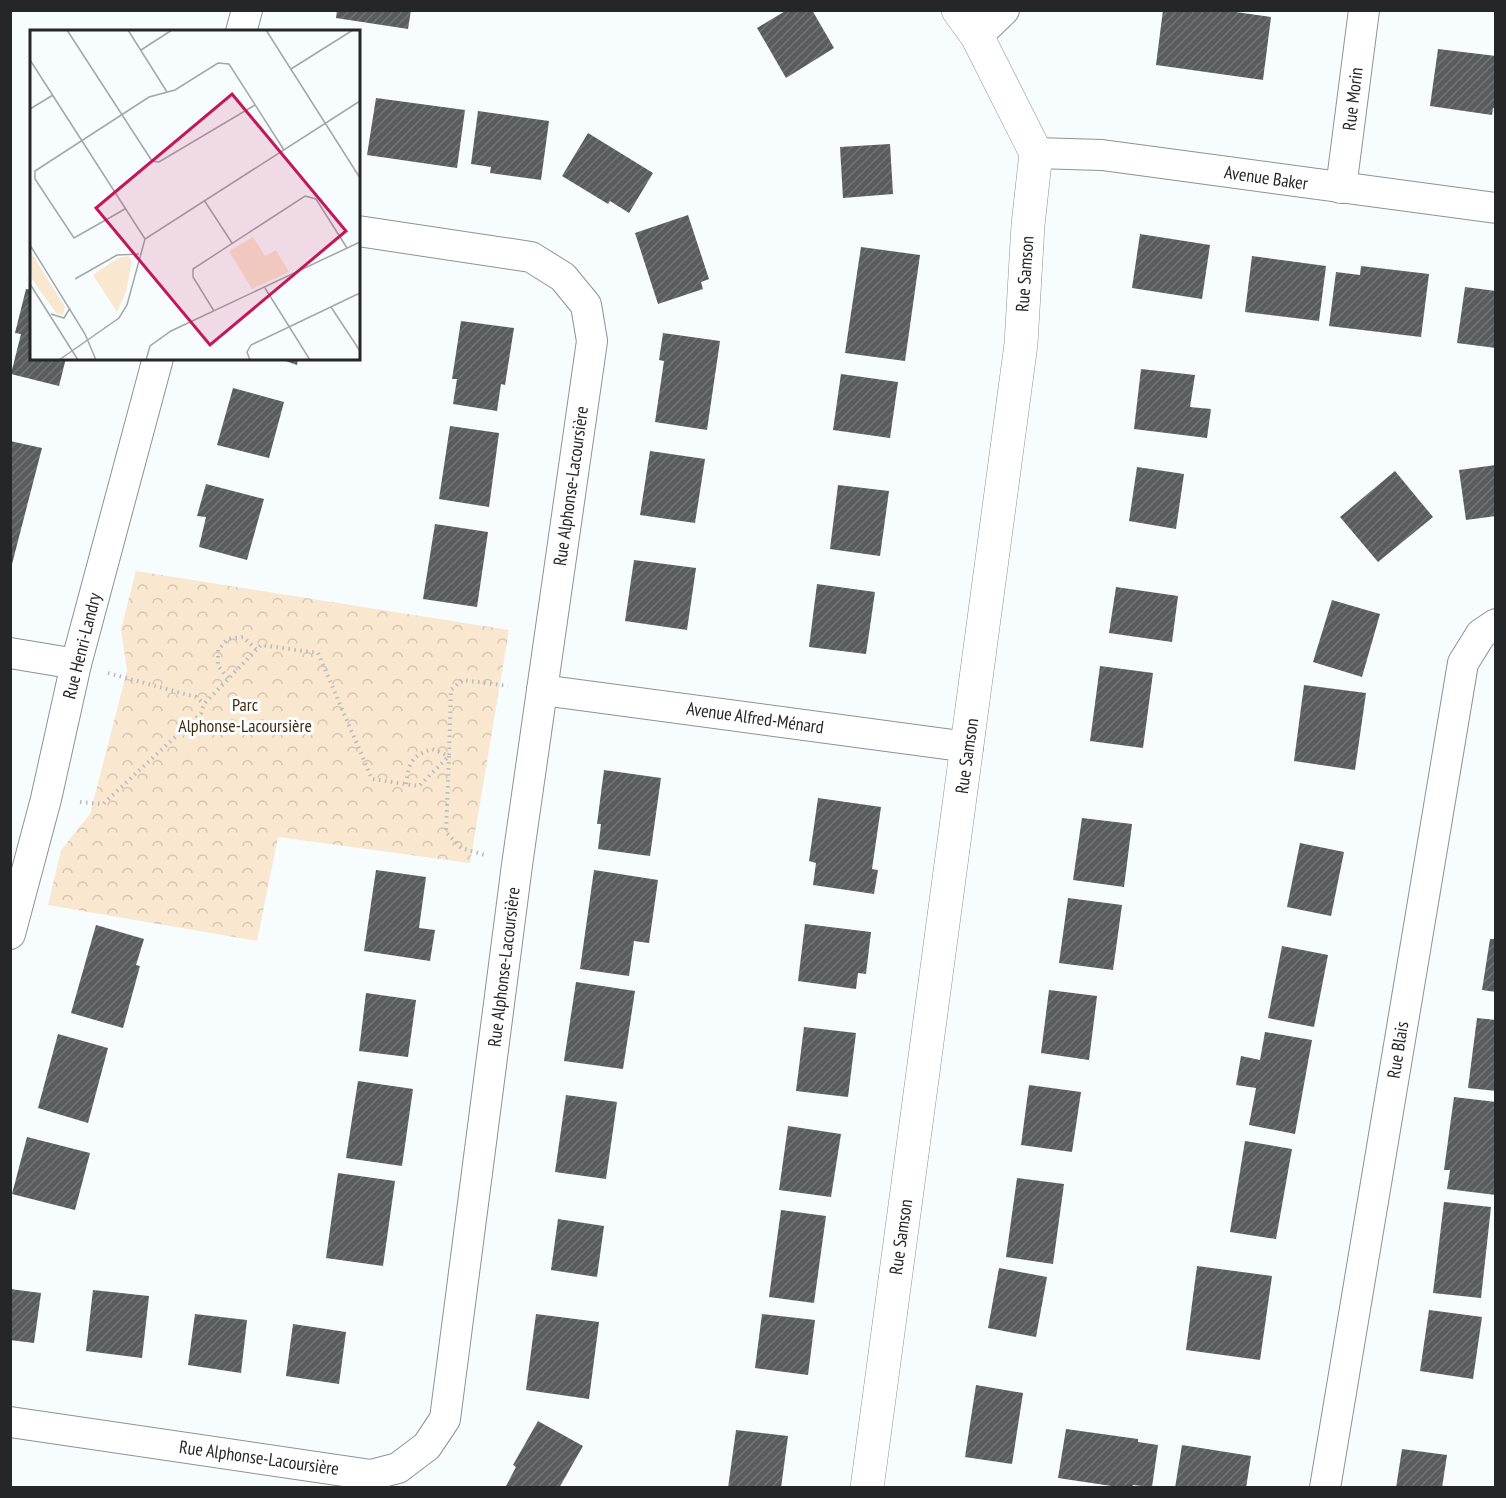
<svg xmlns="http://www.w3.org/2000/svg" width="1506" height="1498" viewBox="0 0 1506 1498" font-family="'PT Sans Narrow',sans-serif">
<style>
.park{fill:url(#park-crowns)}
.building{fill:url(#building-hatch)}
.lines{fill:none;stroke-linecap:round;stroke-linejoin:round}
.minor-casing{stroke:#8e9294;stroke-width:32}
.tertiary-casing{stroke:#8e9294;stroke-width:34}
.path{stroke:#b7bbbd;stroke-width:4;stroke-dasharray:1.5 4.5;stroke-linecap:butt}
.minor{stroke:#fff;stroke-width:30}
.tertiary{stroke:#fff;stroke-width:33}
.labels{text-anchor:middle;stroke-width:6;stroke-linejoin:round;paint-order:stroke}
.street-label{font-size:18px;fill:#242627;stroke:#fff}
.park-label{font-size:18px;fill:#402c12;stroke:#fff}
.inset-road{fill:none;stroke:#a3a6a8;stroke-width:1.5}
.view{fill:#c2185b;fill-opacity:0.15;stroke:#c2185b;stroke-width:3}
.inset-edge{fill:none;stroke:#242627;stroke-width:3}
</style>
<defs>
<pattern id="park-crowns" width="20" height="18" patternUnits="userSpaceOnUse" patternTransform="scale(1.5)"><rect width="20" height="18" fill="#f9e7d0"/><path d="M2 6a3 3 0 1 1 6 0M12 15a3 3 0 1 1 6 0" fill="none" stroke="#d5c6b3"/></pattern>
<pattern id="building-hatch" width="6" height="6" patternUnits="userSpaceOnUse" patternTransform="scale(1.5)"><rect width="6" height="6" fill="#595d5f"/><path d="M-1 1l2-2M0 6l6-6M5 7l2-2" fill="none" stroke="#727577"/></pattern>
</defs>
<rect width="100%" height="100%" fill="#f7fcfe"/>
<polygon class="park" points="136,571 509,630 470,863 278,837 257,941 48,905 61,850 90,814 127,671 121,629"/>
<g class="building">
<polygon points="337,10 411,10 408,29 336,18"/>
<polygon points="787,10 812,10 834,48 786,78 757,28"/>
<polygon points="1163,10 1222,10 1271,17 1263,80 1156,65"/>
<polygon points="1438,49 1496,56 1496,108 1493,108 1492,115 1430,106"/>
<polygon points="376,98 465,110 457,168 367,155"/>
<polygon points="478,111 549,121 541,180 490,173 491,167 471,164"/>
<polygon points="588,133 653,173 629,213 610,201 608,204 562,176"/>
<polygon points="890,144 893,194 843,198 840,147"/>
<polygon points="688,215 709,279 701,282 703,289 658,304 635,233"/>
<polygon points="1140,234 1210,245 1202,299 1132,288"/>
<polygon points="861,247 920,255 905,361 845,353"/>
<polygon points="1252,256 1326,266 1319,321 1245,312"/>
<polygon points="1361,266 1429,274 1421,337 1329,326 1336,272 1360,275"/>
<polygon points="1465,287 1496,291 1496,348 1457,343"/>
<polygon points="26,289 32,290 32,358 66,358 59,386 11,374 21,334 15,333"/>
<polygon points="461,321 514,328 505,385 501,384 497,411 453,404 457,379 452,379"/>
<polygon points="663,333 720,341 707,430 655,422 664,361 659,360"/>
<polygon points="277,358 298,358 297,365"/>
<polygon points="1141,369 1195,375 1190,407 1211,409 1207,438 1134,429"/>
<polygon points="841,374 898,382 890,438 833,430"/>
<polygon points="233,388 284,402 269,458 217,445"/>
<polygon points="450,426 499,433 489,507 439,499"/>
<polygon points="10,441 42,448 11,568 10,568"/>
<polygon points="650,451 705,459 695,523 640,515"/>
<polygon points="1496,465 1496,516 1466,520 1459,470"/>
<polygon points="1137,467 1184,474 1176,529 1129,521"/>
<polygon points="1395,471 1433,517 1378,562 1340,517"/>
<polygon points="206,484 264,499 247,560 199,547 206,517 197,516"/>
<polygon points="838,485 889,491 880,556 830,549"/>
<polygon points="435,524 488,532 477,607 423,599"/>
<polygon points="634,560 696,568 687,630 625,621"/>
<polygon points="817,584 875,592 866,654 809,647"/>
<polygon points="1116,587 1178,596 1172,642 1109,633"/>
<polygon points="1332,600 1380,614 1362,677 1313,662"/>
<polygon points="1100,666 1153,673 1143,748 1090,741"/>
<polygon points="1304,685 1366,693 1355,770 1294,761"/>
<polygon points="604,770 661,778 650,856 598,849 601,824 597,824"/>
<polygon points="818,798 881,807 872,869 878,870 874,894 813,885 816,863 809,861"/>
<polygon points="1082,818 1132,824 1124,887 1073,880"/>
<polygon points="1300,843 1344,852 1331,916 1287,907"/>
<polygon points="376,870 426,877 419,928 435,930 430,961 364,951"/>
<polygon points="594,870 658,880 649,943 634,941 629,976 580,969"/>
<polygon points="1068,898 1122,905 1113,970 1059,963"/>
<polygon points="805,924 871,932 866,974 858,973 856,989 798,981"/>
<polygon points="96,925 144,939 136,965 140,966 123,1028 71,1013"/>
<polygon points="1490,939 1496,939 1496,992 1482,990"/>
<polygon points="1282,946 1328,955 1314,1027 1268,1018"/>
<polygon points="576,982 635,991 623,1069 564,1061"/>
<polygon points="1049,990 1097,996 1089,1060 1041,1053"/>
<polygon points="366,993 416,1000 408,1057 359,1051"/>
<polygon points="1477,1018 1496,1020 1496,1091 1468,1088"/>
<polygon points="804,1027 856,1033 848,1097 796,1091"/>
<polygon points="1265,1032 1312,1040 1295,1134 1249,1125 1256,1088 1236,1085 1241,1056 1260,1060"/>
<polygon points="58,1034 108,1048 88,1123 38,1108"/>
<polygon points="358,1081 413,1089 402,1166 346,1158"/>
<polygon points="1029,1085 1081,1092 1072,1152 1021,1145"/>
<polygon points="566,1095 617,1102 606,1179 555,1172"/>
<polygon points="1454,1097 1496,1102 1496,1195 1447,1189 1450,1170 1444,1170"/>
<polygon points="788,1126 841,1134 831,1197 779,1190"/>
<polygon points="27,1137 90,1153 75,1210 12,1194"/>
<polygon points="1245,1141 1292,1149 1276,1239 1230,1232"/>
<polygon points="338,1173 395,1181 383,1266 326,1258"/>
<polygon points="1017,1178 1064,1184 1053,1264 1006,1257"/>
<polygon points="1444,1202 1491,1207 1481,1298 1433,1293"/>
<polygon points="781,1210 826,1216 814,1303 769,1297"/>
<polygon points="558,1219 604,1226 597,1277 551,1270"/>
<polygon points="1197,1266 1272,1276 1260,1360 1186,1350"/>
<polygon points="999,1268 1047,1277 1036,1337 988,1328"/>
<polygon points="10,1289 41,1293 34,1343 10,1340"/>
<polygon points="93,1290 149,1296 142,1358 86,1351"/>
<polygon points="1429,1310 1482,1317 1473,1379 1420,1371"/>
<polygon points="195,1314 247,1320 241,1373 188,1365"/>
<polygon points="536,1314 599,1322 589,1399 526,1390"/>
<polygon points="762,1314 815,1320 808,1375 755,1368"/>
<polygon points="293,1324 346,1332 339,1384 286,1376"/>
<polygon points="976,1385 1023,1393 1012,1464 965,1457"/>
<polygon points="538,1421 583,1446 559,1488 505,1488 516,1467 513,1465"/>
<polygon points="1066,1429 1138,1439 1138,1442 1158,1445 1152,1487 1133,1485 1132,1488 1125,1488 1058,1478"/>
<polygon points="736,1430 788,1436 781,1488 728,1488"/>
<polygon points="1182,1445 1251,1456 1246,1488 1175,1488"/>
<polygon points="1402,1449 1447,1455 1442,1488 1396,1488"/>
</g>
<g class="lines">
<g class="minor-casing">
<g id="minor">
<polyline points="241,32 247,10"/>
<polyline points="977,36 1004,10"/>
<polyline points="1036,153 1102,155 1496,208"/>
<polyline points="1341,188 1364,10"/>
<polyline points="10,653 76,664"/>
<polyline points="542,690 968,747"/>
<polyline points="10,934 46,799 76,664 158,358"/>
<polyline points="10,1422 371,1475 398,1468 427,1446 445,1419 517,865 592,341 586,305 563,277 531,257 358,231"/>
<polyline points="1325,1488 1463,663 1481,634 1496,624"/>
</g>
</g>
<g class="tertiary-casing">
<polyline id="tertiary" points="867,1488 1021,344 1028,225 1036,153 977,36 958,10"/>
</g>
<g class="path">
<polyline points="108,673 196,697 204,704"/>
<polyline points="228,678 218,666 218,650 228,639 243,637 256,649"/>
<path d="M406 784C409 763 411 756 432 749L449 756 446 832 461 848 485 855"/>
<polyline points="80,802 103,804 201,713 204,704 261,645 318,653 372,779 419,786 449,756 451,690 462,680 508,686"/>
</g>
<use href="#minor" class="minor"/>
<use href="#tertiary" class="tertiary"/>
</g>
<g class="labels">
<g class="street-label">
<text transform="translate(1353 99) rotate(-83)" y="6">Rue Morin</text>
<text transform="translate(1266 178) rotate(8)" y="6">Avenue Baker</text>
<text transform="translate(1025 274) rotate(-86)" y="6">Rue Samson</text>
<text transform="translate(571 486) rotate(-82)" y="6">Rue Alphonse-Lacoursière</text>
<text transform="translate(82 646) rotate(-76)" y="6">Rue Henri-Landry</text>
<text transform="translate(755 718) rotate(8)" y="6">Avenue Alfred-Ménard</text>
<text transform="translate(967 756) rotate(-82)" y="6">Rue Samson</text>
<text transform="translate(504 967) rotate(-83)" y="6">Rue Alphonse-Lacoursière</text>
<text transform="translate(1398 1050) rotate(-81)" y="6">Rue Blais</text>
<text transform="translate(901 1237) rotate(-82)" y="6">Rue Samson</text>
<text transform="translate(259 1458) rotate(8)" y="6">Rue Alphonse-Lacoursière</text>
</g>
<g class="park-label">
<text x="245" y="711">Parc<tspan x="245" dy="21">Alphonse-Lacoursière</tspan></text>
</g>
</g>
<g transform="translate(30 30)">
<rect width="330" height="330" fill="#f7fcfe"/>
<path d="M0 221 35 277 33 285 26 283 0 246ZM98 226 102 231 96 262 87 282 63 245 88 228Z" fill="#f9e7d0"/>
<path d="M223 207 235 226 246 220 259 242 222 259 199 221Z" fill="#f9e7d0"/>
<path class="inset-road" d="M37 0 122 131 129 132 225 75M98 0 137 62M236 0 330 148M111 20 142 0M0 30 115 209M261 39 323 0M0 79 23 65M174 170 202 213M95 179 44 208 5 149V141L119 67 145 60 188 33 199 34 254 120M0 215 55 304 66 330M45 249 87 225 109 224M0 254 48 330M235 258 280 330M301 277 330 321M184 281 163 247V239L275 166 286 169 317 218M21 284 34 288 40 278M29 330 89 288 97 275 115 209 330 71M116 330 120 316 141 301 330 212M220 330 217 322 221 315 330 263"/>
<path class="view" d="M202 64 316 201 180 315 66 178Z"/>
<rect width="330" height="330" class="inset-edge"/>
</g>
<rect width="1506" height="1498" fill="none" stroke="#242627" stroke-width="24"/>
</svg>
